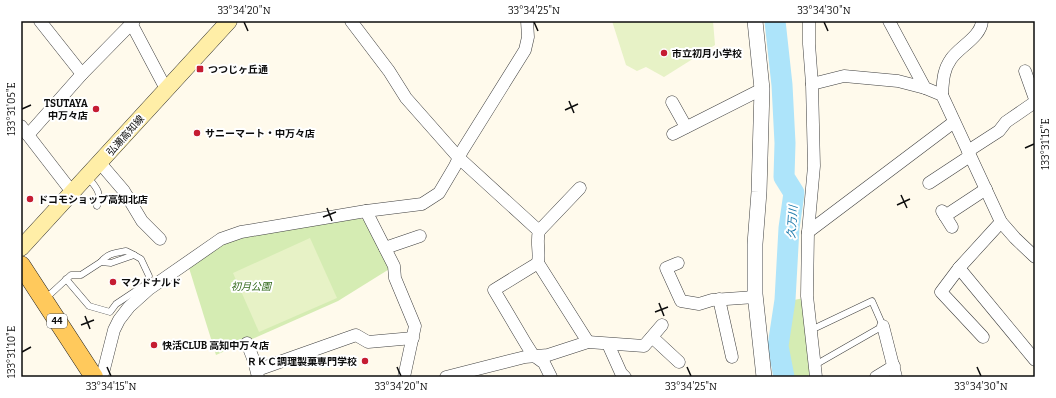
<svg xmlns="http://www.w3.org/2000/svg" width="1056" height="398" viewBox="0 0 1056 398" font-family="Bitter,'Noto Sans JP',serif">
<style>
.green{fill:#d5ecb3}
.pitch{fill:#e7f2c6}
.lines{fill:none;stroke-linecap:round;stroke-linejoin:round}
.river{stroke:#ade4fa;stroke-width:21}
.service-casing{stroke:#3f3f3f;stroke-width:7}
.minor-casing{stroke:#3f3f3f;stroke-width:13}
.tertiary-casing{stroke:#3f3f3f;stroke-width:16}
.secondary-casing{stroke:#2e2e2e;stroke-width:17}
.primary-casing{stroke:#1d1d1d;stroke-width:19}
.service{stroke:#fff;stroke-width:6}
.minor{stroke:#fff;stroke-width:12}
.tertiary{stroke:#fff;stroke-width:15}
.secondary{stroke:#ffeea7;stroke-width:16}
.primary{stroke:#ffc95c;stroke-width:18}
.ticks{fill:none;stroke:#0c0c0c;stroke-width:1.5}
.poi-dot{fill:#c51c32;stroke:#fff;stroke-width:1.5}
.labels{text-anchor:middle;stroke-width:4;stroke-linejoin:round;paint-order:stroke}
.shield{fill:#fff;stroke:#555;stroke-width:1}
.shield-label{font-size:9px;font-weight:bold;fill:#0c0c0c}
.poi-label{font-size:10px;font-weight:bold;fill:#0c0c0c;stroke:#fff;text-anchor:start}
.street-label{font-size:10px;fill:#0c0c0c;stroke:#fff}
.park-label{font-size:10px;font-style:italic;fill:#306819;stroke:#fff}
.water-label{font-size:11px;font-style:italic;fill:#0e71a6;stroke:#fff}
.neatline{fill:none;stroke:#0c0c0c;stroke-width:1.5}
.ticks-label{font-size:10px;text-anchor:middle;fill:#0c0c0c}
</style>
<rect width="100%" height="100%" fill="#fffaec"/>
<g class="green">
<polygon points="356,218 366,220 391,268 338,301 216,355 189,268 221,245 236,239"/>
<path d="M804 298 811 369 808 377H788C787 367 783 356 783 346 783 330 786 312 794 300Z"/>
</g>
<g class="pitch">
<polygon points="612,21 713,21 715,45 664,77 646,67 637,71 626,65"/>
<polygon points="310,238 337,298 259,332 233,273"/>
</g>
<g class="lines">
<polyline class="river" points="775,21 782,85 785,143 784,177 794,193 789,228 785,300 778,346 784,377"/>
<g class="service-casing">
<g id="service">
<path d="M87 176C96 188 102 191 97 206"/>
<path d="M101 262C108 253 115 253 126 251L134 255"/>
<polyline points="45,299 71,275 81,275 101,262 111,263 134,255 141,259 149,276 146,284 116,304 110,312 89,306 66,279"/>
<polyline points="811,330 872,301 883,326 815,365"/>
</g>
</g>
<g class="minor-casing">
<g id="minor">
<polyline points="40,21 82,74"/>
<polyline points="130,21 166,89"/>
<polyline points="351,21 389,71 406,98 459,158 539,231 580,188"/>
<polyline points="809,21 809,44 812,84 814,166 808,232 807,296 816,377"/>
<polyline points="889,21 925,88 942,95 1001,222 1015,238 1035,257"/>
<polyline points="1025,71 1035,99"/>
<polyline points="812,84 844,76 898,81 925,88"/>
<path d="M942 95C943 81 943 70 951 59 959 47 981 37 982 21"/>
<polyline points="672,102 686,127"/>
<polyline points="21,126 72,192"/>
<polyline points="673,134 762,89"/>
<polyline points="28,135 82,74 134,21"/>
<polyline points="968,151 999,131 1006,122 1035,102"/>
<polyline points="100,163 124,191 142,221 160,239"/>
<polyline points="929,183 970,156"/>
<polyline points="366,211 394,266 395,278 415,326 404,377"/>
<polyline points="942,211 952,227"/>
<polyline points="945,216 986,189"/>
<path d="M539 231C536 242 540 252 538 263L588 342"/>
<polyline points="808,232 954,122"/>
<polyline points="385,248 420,236"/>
<polyline points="538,263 494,290 526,344 533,355 544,363 551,377"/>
<polyline points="678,263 666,268 681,301 699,304 712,300 755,297"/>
<polyline points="959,268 1035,360"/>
<polyline points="719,299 732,357"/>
<polyline points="883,326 896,377"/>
<polyline points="652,337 679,362"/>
<polyline points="983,337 941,292 959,268 1001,222"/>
<polyline points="247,343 254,361 258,377"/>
<polyline points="608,344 621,373 625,377"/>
<polyline points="257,370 356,335 368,342 413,338"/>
<polyline points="102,377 114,330 119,320 129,307 149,289 221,239 241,232 366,211 422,204 439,193 455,166 462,151 525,50 528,37 527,21"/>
<polyline points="446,377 525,357 548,355 588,342 644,346 662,325"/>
<polyline points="876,377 894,366"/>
</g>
</g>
<g class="tertiary-casing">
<polyline id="tertiary" points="755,21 762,89 759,192 755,244 755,294 764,377"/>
</g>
<g class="secondary-casing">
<polyline id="secondary" points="21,248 229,21"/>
</g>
<g class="primary-casing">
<polyline id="primary" points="21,265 94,377"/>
</g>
<use href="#service" class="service"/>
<use href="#minor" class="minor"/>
<use href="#tertiary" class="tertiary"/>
<use href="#secondary" class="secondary"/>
<use href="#primary" class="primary"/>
</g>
<path class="ticks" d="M244 22 248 31M534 22 538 31M824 22 828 31M569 101 574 113M22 109 31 105M565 110 578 104M1025 148 1034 144M901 195 907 208M897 205 910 199M327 208 332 221M323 217 336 212M659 303 664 316M655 312 668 307M85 316 90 329M81 325 94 320M22 352 31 347M107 367 111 376M397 367 401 376M687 367 691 376M977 367 981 376"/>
<g class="poi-dot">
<circle cx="664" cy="53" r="4"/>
<rect x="196" y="65" width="8" height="8" rx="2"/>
<circle cx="96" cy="109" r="4"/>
<circle cx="197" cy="133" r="4"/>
<circle cx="30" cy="199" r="4"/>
<circle cx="113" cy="282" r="4"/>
<circle cx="154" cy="345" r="4"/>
<circle cx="365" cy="361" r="4"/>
</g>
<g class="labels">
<rect class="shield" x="47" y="314" width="20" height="14" rx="3"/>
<g class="shield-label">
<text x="57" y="324">44</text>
</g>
<g class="poi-label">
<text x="672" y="57">市立初月小学校</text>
<text x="208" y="73">つつじヶ丘通</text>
<text x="88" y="107" text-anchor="end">TSUTAYA<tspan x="88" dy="12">中万々店</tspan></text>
<text x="205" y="137">サニーマート・中万々店</text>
<text x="38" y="203">ドコモショップ高知北店</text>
<text x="121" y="286">マクドナルド</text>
<text x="162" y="349">快活CLUB 高知中万々店</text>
<text x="357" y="365" text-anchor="end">ＲＫＣ調理製菓専門学校</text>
</g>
<g class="street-label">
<text transform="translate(125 135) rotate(-48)" y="4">弘瀬高知線</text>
</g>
<g class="park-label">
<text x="251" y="290">初月公園</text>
</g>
<g class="water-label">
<text transform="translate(792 222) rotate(-86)" y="4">久万川</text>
</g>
</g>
<rect width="1056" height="398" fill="none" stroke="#ffffff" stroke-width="44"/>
<rect x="22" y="22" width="1012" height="354" class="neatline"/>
<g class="ticks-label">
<text x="244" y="14">33°34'20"N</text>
<text x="534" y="14">33°34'25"N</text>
<text x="824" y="14">33°34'30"N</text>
<text transform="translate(11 109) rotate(-90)" y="4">133°31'05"E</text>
<text transform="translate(1045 144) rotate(-90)" y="4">133°31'15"E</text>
<text transform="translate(11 352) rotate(-90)" y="4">133°31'10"E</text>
<text x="111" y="390">33°34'15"N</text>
<text x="401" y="390">33°34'20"N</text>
<text x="691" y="390">33°34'25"N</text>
<text x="981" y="390">33°34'30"N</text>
</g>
</svg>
